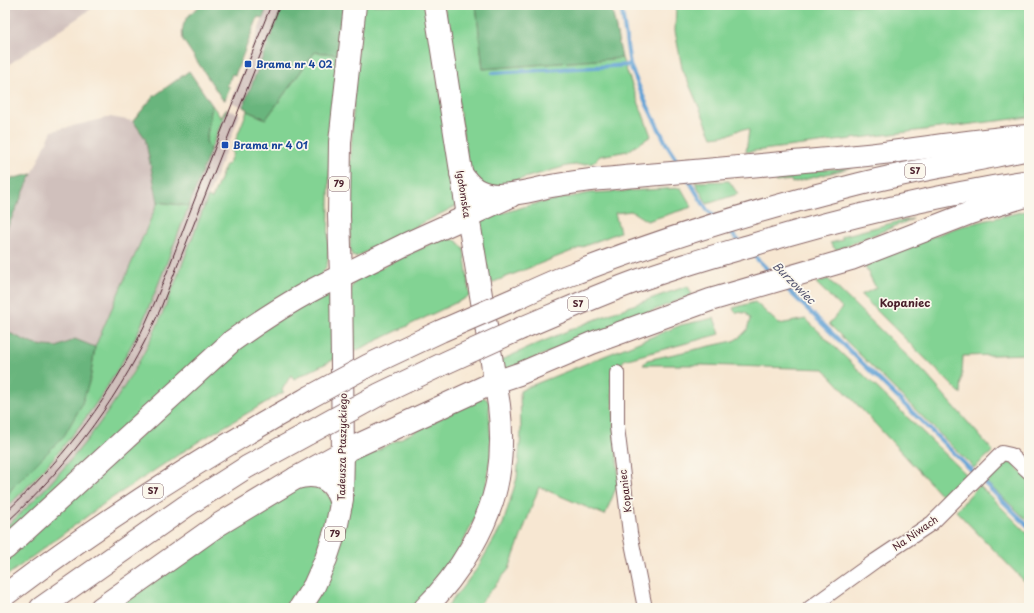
<svg xmlns="http://www.w3.org/2000/svg" width="1034" height="613" viewBox="0 0 1034 613" font-family="'Playpen Sans',sans-serif">
<style>
.industrial{fill:#d0c0bc}
.green{fill:#82d393;stroke:#66795f}
.forest{fill:#69b57d;stroke:#5a6a54}
.lines{fill:none;stroke-linecap:round;stroke-linejoin:round}
.stream{stroke:#63a3d6;stroke-width:4}
.minor-casing{stroke:#876565;stroke-width:16}
.primary-casing{stroke:#876565;stroke-width:24}
.motorway-casing{stroke:#876565;stroke-width:24}
.minor{stroke:#fff;stroke-width:14}
.primary{stroke:#fff;stroke-width:22}
.motorway{stroke:#fff;stroke-width:22}
.tram{stroke:#4a1f2b;stroke-width:1}
.motorway-bridge-casing{stroke:#876565;stroke-width:24;stroke-linecap:butt}
.motorway-bridge{stroke:#fff;stroke-width:22}
.transit-dot{fill:#1a4fb4;stroke:#fbf7ec;stroke-width:1.5}
.labels{text-anchor:middle;stroke-width:3.5;stroke-linejoin:round;paint-order:stroke}
.shield{fill:#fbf7ec;stroke:#7f6065;stroke-width:1}
.shield-label{font-size:9px;font-weight:bold;fill:#4a1f2b}
.transit-label{font-size:10px;font-weight:bold;fill:#164399;stroke:#fbf7ec;text-anchor:start}
.street-label{font-size:10px;fill:#4a1f2b;stroke:#fbf7ec}
.water-label{font-size:11px;font-style:italic;fill:#54546f;stroke:#fbf7ec}
.neighbourhood-label{font-size:11px;font-weight:bold;fill:#4a1f2b;stroke:#fbf7ec}
</style>
<rect width="100%" height="100%" fill="#fbf7ec"/>
<filter id="ink" filterUnits="userSpaceOnUse"><feTurbulence type="fractalNoise" baseFrequency=".025" numOctaves="2"/><feDisplacementMap in="SourceGraphic" scale="8" xChannelSelector="R" yChannelSelector="G"/><feConvolveMatrix kernelMatrix="1 2 1 2 8 2 1 2 1" color-interpolation-filters="sRGB"/></filter>
<filter id="wash" filterUnits="userSpaceOnUse"><feTurbulence type="fractalNoise" baseFrequency=".012" numOctaves="4" result="noise"/><feDisplacementMap in="SourceGraphic" scale="16" xChannelSelector="R" yChannelSelector="G"/><feGaussianBlur stdDeviation="0.9" result="paint"/><feColorMatrix in="noise" values="0 0 0 0 0 0 0 0 0 0 0 0 0 0 0 0 0 1.4 0 .05"/><feComposite in="paint" operator="in"/></filter>
<g filter="url(#wash)">
<rect width="100%" height="100%" fill="#f7e7d2"/>
<g class="industrial">
<polygon points="5,5 97,5 5,67"/>
<polygon points="268,5 283,5 243,107 231,102"/>
<polygon points="227,109 240,114 167,302 147,346 118,397 85,443 52,482 5,528 5,509 39,476 70,440 100,397 129,349 153,298"/>
<polygon points="110,117 133,121 145,138 158,202 95,347 75,339 57,347 33,344 5,331 5,233 52,131"/>
</g>
<g class="green">
<polygon points="362,5 427,5 458,205 356,257 352,256 350,247 350,169 355,74"/>
<polygon points="444,5 476,5 483,69 622,58 651,136 628,151 600,156 593,163 567,166 503,184 489,191 469,174"/>
<polygon points="676,5 1029,5 1029,117 746,152 749,130 741,129 728,135 712,137 682,68 675,31"/>
<path d="M315 52 342 55 330 145 328 259 327 265 322 274 5 538V528C63 475 110 417 147 347 171 299 188 247 208 197L212 199 226 164 228 165 233 153 231 152 247 111 266 119Z"/>
<polygon points="212,105 221,118 225,110 227,109 210,151 206,141"/>
<polygon points="853,167 792,183 791,180 776,182 770,175"/>
<polygon points="729,181 738,194 707,204 695,182"/>
<polygon points="681,188 692,207 647,221 631,211 615,213 620,232 486,285 476,223 483,219 530,205 590,193"/>
<path d="M158 202 189 206C172 248 157 290 139 330 106 398 59 457 5 509V498L90 380 95 347Z"/>
<polygon points="1029,210 1029,354 963,356 961,394 861,295 876,288 863,263 958,227"/>
<polygon points="913,219 836,250 830,243 842,240 842,236 900,221"/>
<polygon points="445,237 457,241 464,249 470,296 349,354 350,290 355,280"/>
<polygon points="828,279 924,372 993,451 974,468 829,324 842,308 816,283"/>
<path d="M688 286 692 295 505 370 497 362C560 333 623 307 688 286Z"/>
<polygon points="330,288 335,359 294,379 291,375 282,390 284,392 201,440 109,500 5,577 5,559 242,343"/>
<polygon points="755,302 779,324 806,319 967,475 946,500 824,369 703,365 643,365 647,360 733,341 740,337 747,330 750,319 746,313 735,312 733,308"/>
<polygon points="714,318 720,334 624,360 611,379 619,481 605,515 539,487 509,569 476,608 446,608 476,570 503,524 517,478 521,432 520,391 528,387 681,325"/>
<polygon points="483,397 488,400 489,404 491,453 487,482 480,507 454,562 415,608 309,608 352,465 356,461"/>
<polygon points="1004,461 1013,464 1029,480 1029,522 985,481"/>
<polygon points="319,485 333,501 321,553 291,608 115,608 227,531 300,486"/>
<polygon points="979,485 1029,535 1029,586 956,511"/>
</g>
<g class="forest">
<path d="M201 5H268L263 18 258 17 235 75 232 74 227 86 230 87 225 100 222 99 183 40C180 22 188 15 201 5Z"/>
<polygon points="283,5 348,5 342,55 315,52 266,119 247,111 248,109 243,107"/>
<polygon points="476,5 611,5 622,58 483,69"/>
<polygon points="189,71 212,105 206,141 210,151 189,206 158,202 145,138 133,121 153,97"/>
<polygon points="32,174 5,233 5,180"/>
<polygon points="5,331 33,344 45,346 57,347 75,339 95,347 90,380 81,406 64,436 13,487 5,498"/>
</g>
<g class="lines">
<g class="stream">
<polyline points="621,5 630,65 646,103 668,147 679,164"/>
<polyline points="493,73 630,65"/>
<polyline points="688,179 707,210 715,217"/>
<polyline points="727,229 739,241"/>
<polyline points="751,253 773,275"/>
<polyline points="783,285 1029,527"/>
</g>
</g>
</g>
<g filter="url(#ink)">
<g class="lines">
<g class="minor-casing">
<g id="minor">
<polyline points="617,373 617,427 630,533 645,608"/>
<polyline points="810,608 875,561 932,523 1002,453 1011,455 1029,472"/>
</g>
</g>
<g class="primary-casing">
<g id="primary">
<polyline points="341,276 404,245 468,216"/>
<polyline points="343,452 495,382"/>
<polyline points="300,608 314,586 326,559 336,529 342,499 343,452 341,276 339,216 340,142 355,5"/>
<path d="M425 608C458 576 490 524 498 478 502 454 502 430 499 405L468 216 435 5"/>
</g>
</g>
<g class="motorway-casing">
<g id="motorway">
<path d="M461 173C471 188 479 194 498 195 514 195 530 191 546 187 564 184 584 180 602 179 691 171 779 164 867 155 921 149 975 139 1029 136"/>
<polyline points="468,216 511,196"/>
<path d="M517 298C536 289 555 280 575 273 668 237 764 208 860 184 916 170 973 161 1029 149"/>
<path d="M522 328C560 312 596 296 634 282 672 268 711 257 749 246 841 218 934 196 1029 181"/>
<polyline points="495,382 519,374 592,343 710,300 851,259 970,213 1029,195"/>
<path d="M296 478C320 472 335 480 341 504"/>
<path d="M5 549 232 341C267 316 302 293 341 276"/>
<path d="M5 595C101 522 203 457 308 398"/>
<polyline points="41,608 186,506 247,467 309,433"/>
<polyline points="101,608 218,525 296,478 343,452"/>
</g>
</g>
<use href="#minor" class="minor"/>
<use href="#primary" class="primary"/>
<use href="#motorway" class="motorway"/>
<g class="tram">
<path d="M5 513C58 464 104 407 137 341 160 295 177 245 196 196 221 132 246 69 271 5"/>
<path d="M5 524C74 460 121 395 160 310L280 5"/>
</g>
<g class="motorway-bridge-casing">
<g id="motorway-bridge">
<polyline points="308,398 369,365 441,331 517,298"/>
<polyline points="309,433 380,394 447,362 522,328"/>
</g>
</g>
<use href="#motorway-bridge" class="motorway-bridge"/>
</g>
</g>
<g class="transit-dot">
<rect x="244" y="60" width="8" height="8" rx="2"/>
<rect x="221" y="141" width="8" height="8" rx="2"/>
</g>
<g class="labels">
<g class="shield">
<rect x="905" y="164" width="20" height="14" rx="3"/>
<rect x="329" y="177" width="20" height="14" rx="3"/>
<rect x="568" y="297" width="20" height="14" rx="3"/>
<rect x="143" y="484" width="20" height="14" rx="3"/>
<rect x="325" y="527" width="20" height="14" rx="3"/>
</g>
<g class="shield-label">
<text x="915" y="174">S7</text>
<text x="339" y="187">79</text>
<text x="578" y="307">S7</text>
<text x="153" y="494">S7</text>
<text x="335" y="537">79</text>
</g>
<g class="transit-label">
<text x="256" y="68">Brama nr 4 02</text>
<text x="233" y="149">Brama nr 4 01</text>
</g>
<g class="street-label">
<text transform="translate(464 194) rotate(81)" y="4">Igołomska</text>
<text transform="translate(342 447) rotate(-89)" y="4">Tadeusza Ptaszyckiego</text>
<text transform="translate(625 491) rotate(-97)" y="4">Kopaniec</text>
<text transform="translate(915 533) rotate(-35)" y="4">Na Niwach</text>
</g>
<g class="water-label">
<text transform="translate(794 283) rotate(45)" y="4">Burzowiec</text>
</g>
<g class="neighbourhood-label">
<text x="905" y="307">Kopaniec</text>
</g>
</g>
<rect width="1034" height="613" fill="none" stroke="#fbf7ec" stroke-width="20"/>
</svg>
